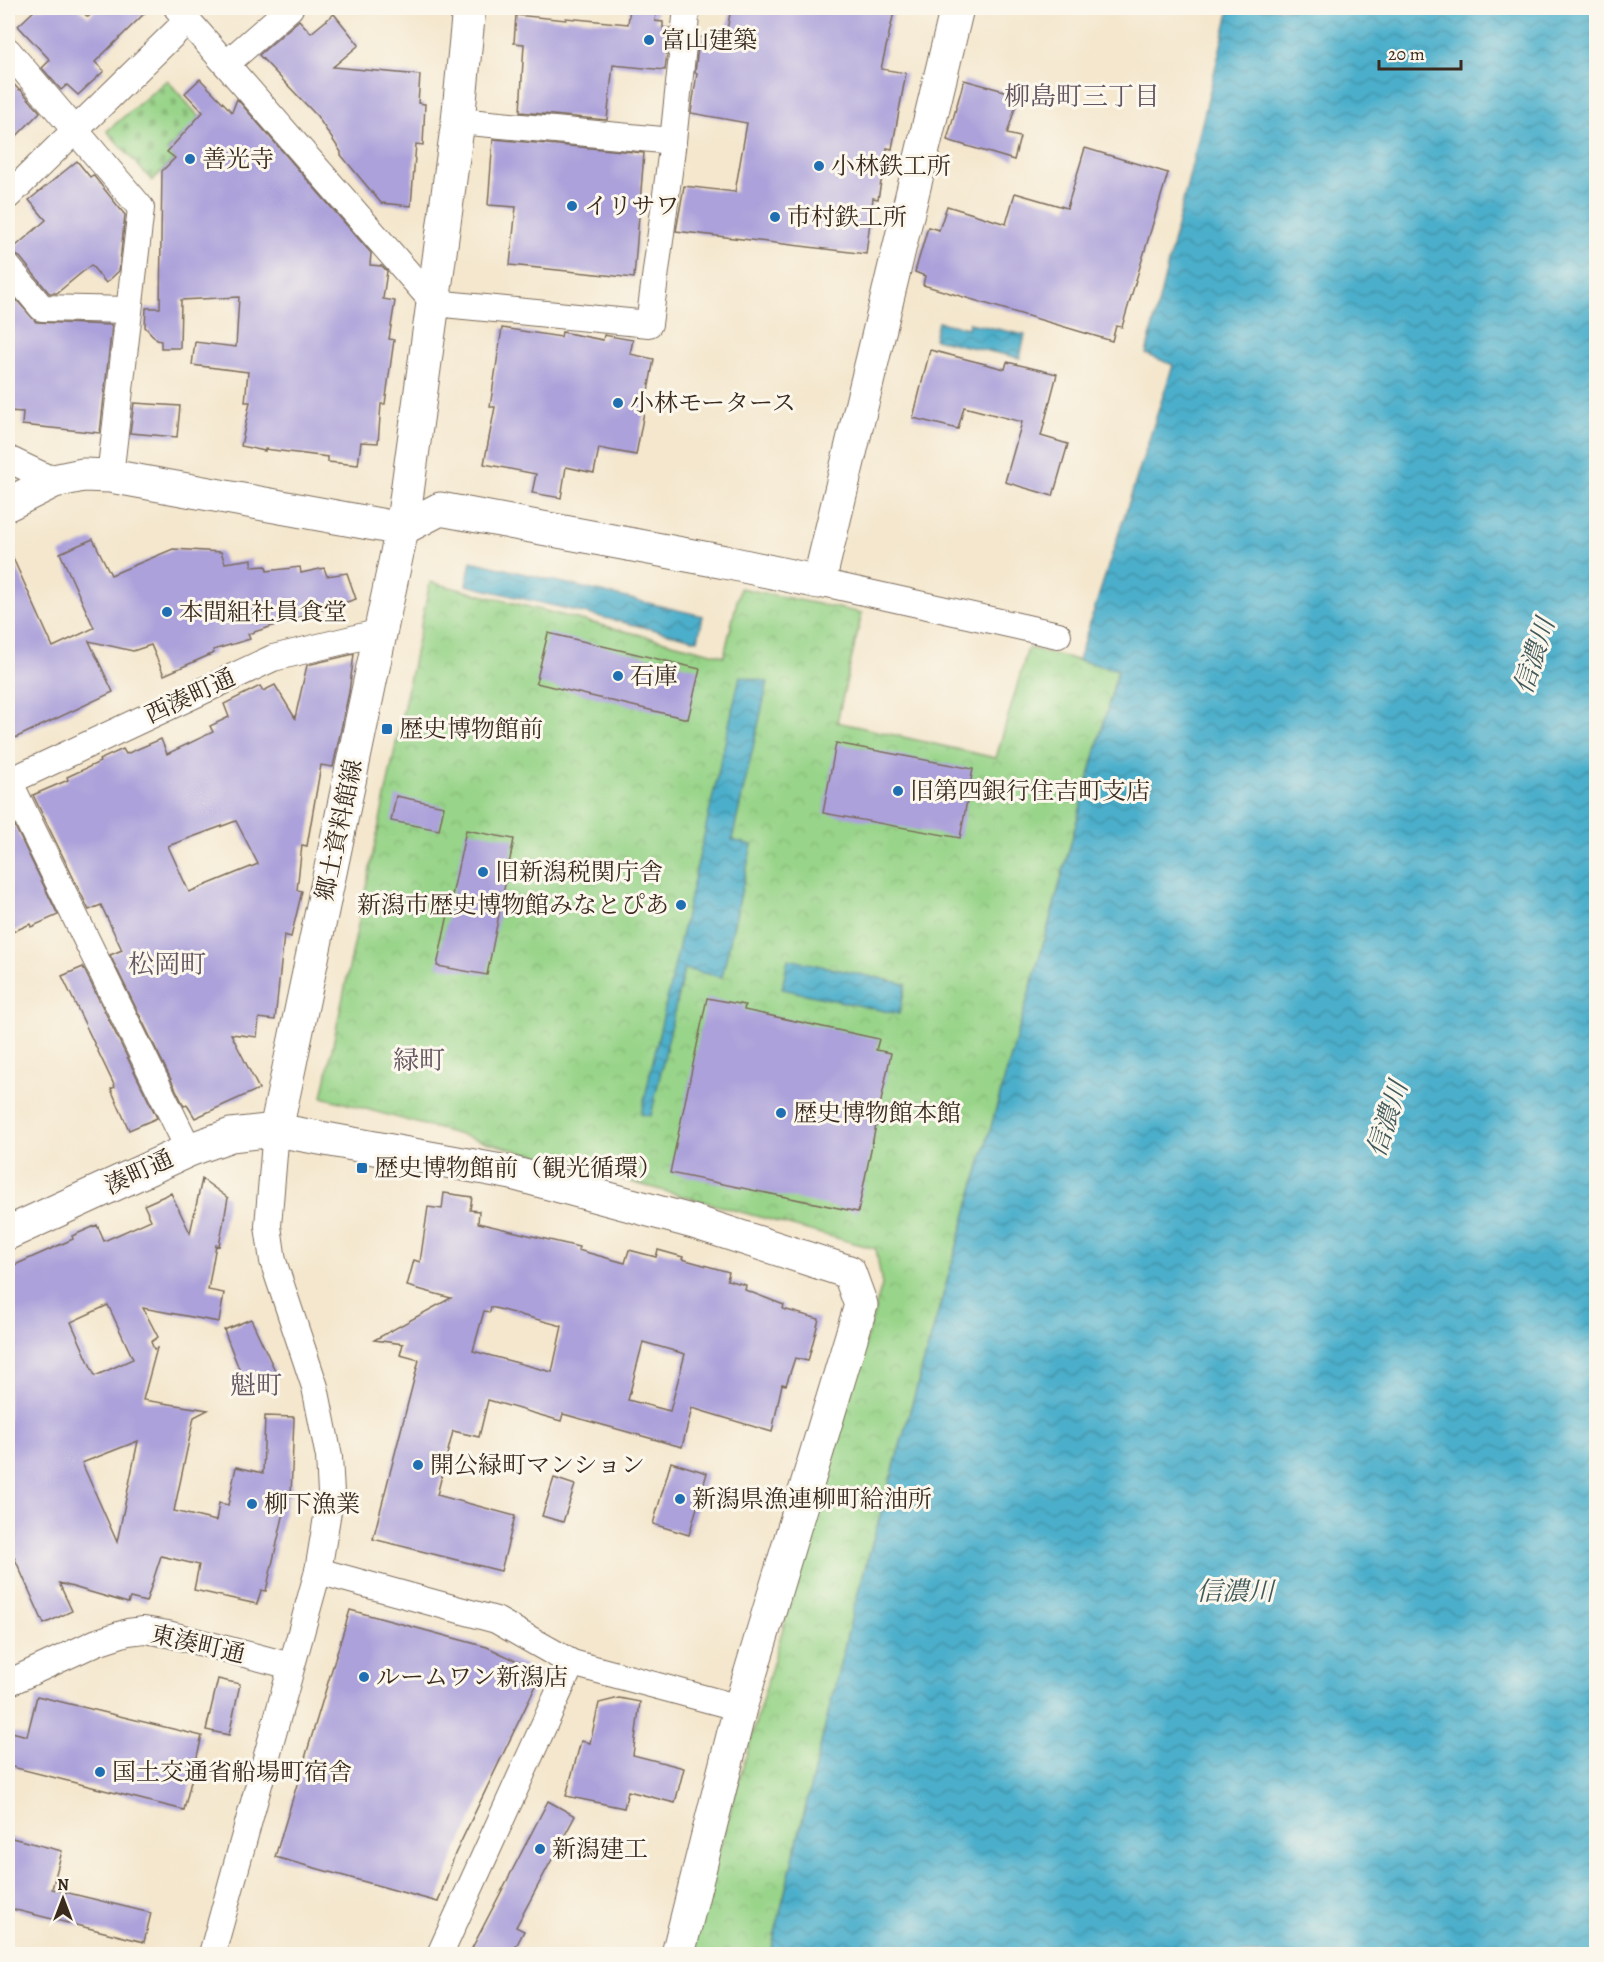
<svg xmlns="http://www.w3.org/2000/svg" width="1604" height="1962" viewBox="0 0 1604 1962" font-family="Alegreya,'Noto Serif JP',serif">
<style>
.cemetery{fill:url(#cemetery-stones);stroke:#6a7f54;stroke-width:1.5}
.park{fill:url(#park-crowns);stroke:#6a7f54;stroke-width:1.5}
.water{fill:url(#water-waves);stroke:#446c74;stroke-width:1.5}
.building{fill:#aca1da;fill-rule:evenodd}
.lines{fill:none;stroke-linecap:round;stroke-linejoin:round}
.street-casing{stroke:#7c6c5c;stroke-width:28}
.secondary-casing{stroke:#7c6c5c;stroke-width:35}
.street{stroke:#fff;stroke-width:26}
.secondary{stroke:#fff;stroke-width:33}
.poi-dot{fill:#1f6fb2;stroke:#fbf7ec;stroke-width:2}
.labels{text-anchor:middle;stroke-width:6;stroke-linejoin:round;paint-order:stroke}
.poi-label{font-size:24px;fill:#3b2a1e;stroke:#fbf7ec;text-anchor:start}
.street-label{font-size:24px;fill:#3b2a1e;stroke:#fbf7ec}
.neighbourhood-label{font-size:26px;fill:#635460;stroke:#fbf7ec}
.water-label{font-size:26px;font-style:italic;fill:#41595b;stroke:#fbf7ec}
</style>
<defs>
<pattern id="cemetery-stones" width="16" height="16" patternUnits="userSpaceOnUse" patternTransform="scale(1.5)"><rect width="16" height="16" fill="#98d489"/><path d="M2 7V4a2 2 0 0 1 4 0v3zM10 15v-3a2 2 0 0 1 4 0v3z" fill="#84b676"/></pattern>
<pattern id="park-crowns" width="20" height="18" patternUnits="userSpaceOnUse" patternTransform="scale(1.5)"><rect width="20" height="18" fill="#98d489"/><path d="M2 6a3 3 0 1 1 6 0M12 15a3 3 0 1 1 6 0" fill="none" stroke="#84b676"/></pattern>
<pattern id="water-waves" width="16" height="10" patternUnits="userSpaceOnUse" patternTransform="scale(1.5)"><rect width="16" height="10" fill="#4cafcb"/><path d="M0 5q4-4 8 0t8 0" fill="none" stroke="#408fa4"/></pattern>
</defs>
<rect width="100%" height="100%" fill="#fbf7ec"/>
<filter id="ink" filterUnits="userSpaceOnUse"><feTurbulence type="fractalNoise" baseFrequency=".0167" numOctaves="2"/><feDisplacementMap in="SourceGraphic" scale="12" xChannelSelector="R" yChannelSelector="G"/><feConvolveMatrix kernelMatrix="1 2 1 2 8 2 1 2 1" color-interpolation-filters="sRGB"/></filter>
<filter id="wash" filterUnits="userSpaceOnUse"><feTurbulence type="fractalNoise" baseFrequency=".008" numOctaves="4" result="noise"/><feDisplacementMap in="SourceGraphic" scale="24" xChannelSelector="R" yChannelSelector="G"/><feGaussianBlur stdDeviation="1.35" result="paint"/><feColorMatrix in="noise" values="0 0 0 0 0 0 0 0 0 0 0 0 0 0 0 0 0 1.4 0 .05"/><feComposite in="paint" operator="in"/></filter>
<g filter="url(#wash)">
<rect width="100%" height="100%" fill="#f4e7ce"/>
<polygon class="cemetery" points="167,80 203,121 183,134 167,151 175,158 152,181 107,131"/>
<polygon class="park" points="430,582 724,656 740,588 862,613 837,722 996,758 1028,648 1118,670 1048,927 854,1607 770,1954 689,1954 882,1285 876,1249 322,1097"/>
<g class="water">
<polygon points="1230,8 1596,8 1596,1954 770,1954 854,1607 1048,927 1118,670 1078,660 1173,365 1146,354"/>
<polygon points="938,322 968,328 969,323 1025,335 1020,358 934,339"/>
<polygon points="471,561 703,616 698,640 466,585"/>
<polygon points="740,676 768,682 732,840 752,845 722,977 684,969 651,1116 641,1114"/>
<polygon points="788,959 906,984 899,1014 782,989"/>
</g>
<g id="blocks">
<g class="building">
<polygon points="37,8 78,8 88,17 98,8 150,8 95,62 104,71 78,95 67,85 61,90 42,68 50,60 18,26"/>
<polygon points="630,8 657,8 655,21 663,22 663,28 670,28 665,70 613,65 607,120 520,112 524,44 514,43 516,15 566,20 566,18 628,24"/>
<polygon points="731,8 895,8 881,69 906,73 892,149 887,148 878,199 873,198 866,254 676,231 684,186 735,192 747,123 691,113 697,73 695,73 699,37 725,42"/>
<polygon points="334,14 359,45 333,67 420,75 418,103 425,104 423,145 416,144 411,206 381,203 341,155 341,152 317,116 259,55 299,20 311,33"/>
<polygon points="8,78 19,90 20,89 40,112 8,145"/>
<polygon points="200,79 232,112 237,99 371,253 370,265 382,266 387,271 383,299 395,301 389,339 394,340 385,404 381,404 378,443 361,442 358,465 328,462 328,457 265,449 265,451 241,446 250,402 245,402 248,372 192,365 195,342 236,347 239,297 181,300 180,348 161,348 161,341 157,340 145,327 146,308 160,308 162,171 175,158 167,152 203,112 185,93"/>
<polygon points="964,80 1019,95 1007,134 1020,137 1014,160 947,140"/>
<polygon points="493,139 644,153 634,278 510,265 516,207 488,205"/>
<polygon points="1085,148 1168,173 1122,327 1116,326 1112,341 923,285 925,276 915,272 928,227 939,230 947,206 1006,224 1015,193 1067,208"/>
<polygon points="77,161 90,177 93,175 125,215 119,271 106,283 91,265 57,293 49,293 20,257 9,252 46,220 29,200"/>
<polygon points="8,290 36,322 112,325 100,433 22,425 23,412 8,411"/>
<polygon points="502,328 561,337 562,332 603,340 604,335 633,340 630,354 654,359 636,455 599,448 594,473 566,467 561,498 532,493 536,474 484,464 495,407 490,407"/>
<polygon points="930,350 1005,369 1007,362 1057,374 1041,436 1068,444 1053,496 1005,482 1022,422 964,407 958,429 913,418"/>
<polygon points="134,403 180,406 177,437 130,433"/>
<polygon points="93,539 111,575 173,549 221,552 225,563 252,559 252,567 266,566 267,571 300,567 301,573 324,568 327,576 347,573 356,599 248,634 250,639 213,650 214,653 164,675 151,645 133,651 89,641 113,692 15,738 8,721 8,547 53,647 94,628 60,553"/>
<polygon points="548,633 700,669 688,719 536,683"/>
<path d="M354 654 349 692 333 767 321 765 307 846 302 845 297 890 302 891 291 937 284 935 275 1020 259 1018 257 1037 231 1034 259 1089 195 1118 187 1105 184 1106 110 955 122 950 101 905 89 910 33 795 68 780 67 777 100 762 99 760 123 749 126 754 161 739 167 754 213 732 210 726 229 717 224 704 260 686 263 691 275 685 295 718 307 665ZM236 821 258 864 189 892 168 846Z"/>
<polygon points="836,743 973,769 960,838 823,813"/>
<polygon points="396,796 444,806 439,830 391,821"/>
<polygon points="8,812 58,915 31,927 30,924 8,934"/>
<polygon points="466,830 514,839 487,975 437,966"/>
<polygon points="83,967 157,1118 129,1130 111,1089 115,1087 62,976"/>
<polygon points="707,998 745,1005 744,1010 879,1039 876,1050 891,1053 858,1212 670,1173"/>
<path d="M202 1179 228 1198 219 1246 216 1245 208 1290 224 1293 219 1322 143 1308 158 1337 151 1342 154 1349 157 1348 143 1400 208 1410 194 1417 174 1511 216 1521 219 1503 228 1505 236 1467 263 1473 265 1416 294 1417 291 1496 288 1495 266 1591 261 1590 257 1604 194 1590 199 1565 161 1556 146 1602 130 1598 128 1603 59 1583 72 1611 44 1624 11 1550H8V1268L73 1239 72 1236 97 1225 104 1241 151 1220 144 1205 171 1193 190 1233ZM108 1305 133 1359 95 1376 71 1322ZM138 1441 117 1542 82 1463Z"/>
<path d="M444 1193 472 1197 470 1210 479 1211 478 1223 579 1247 578 1250 625 1263 629 1250 656 1257 658 1250 683 1257 682 1259 729 1272 727 1280 746 1285 745 1290 784 1305 783 1309 819 1319 808 1361 795 1358 786 1385 782 1384 772 1432 692 1408 682 1447 563 1414 561 1421 488 1400 479 1437 453 1431 437 1495 515 1516 501 1571 373 1539 419 1360 400 1355 403 1344 374 1340 451 1298 407 1286 414 1260 420 1262 428 1207 442 1209ZM491 1307 562 1326 552 1372 473 1351 484 1311 490 1312ZM643 1342 685 1354 670 1411 628 1400Z"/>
<polygon points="251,1319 278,1377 247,1392 237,1370 239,1369 224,1330"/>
<polygon points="671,1462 707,1473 689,1535 653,1524"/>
<polygon points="554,1478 575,1485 563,1522 542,1516"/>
<polygon points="350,1610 487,1647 542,1673 455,1854 438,1902 275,1857"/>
<polygon points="218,1679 240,1684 229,1735 206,1730"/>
<polygon points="37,1696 202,1736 184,1810 8,1766 8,1731 27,1736"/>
<polygon points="619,1698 640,1702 633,1755 684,1768 675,1803 628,1791 624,1808 566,1796 581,1741 590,1743 599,1703"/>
<polygon points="548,1801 575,1816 516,1927 524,1931 512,1954 469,1954"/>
<polygon points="8,1837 62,1851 52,1889 151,1913 144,1942 8,1908"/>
</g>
</g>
</g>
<g filter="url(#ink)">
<use href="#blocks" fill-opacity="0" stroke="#7c6c5c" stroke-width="1.5"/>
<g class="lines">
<g class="street-casing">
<g id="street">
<polyline points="177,8 434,303 649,324 673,141 687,8"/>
<polyline points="8,51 141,208 110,476"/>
<polyline points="226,64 290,8"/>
<polyline points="458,121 673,141"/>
<polyline points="8,196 188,20"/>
<polyline points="8,267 42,308 129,310"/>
<polyline points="8,459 54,481"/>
<polyline points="819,582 1058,635"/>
<polyline points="8,779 189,1150"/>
<polyline points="8,782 273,658 381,632"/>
<polyline points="318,1571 496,1620 572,1663 740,1708"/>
<polyline points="8,1683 97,1642 128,1632 144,1630 168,1634 291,1666"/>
<polyline points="212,1954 318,1571 331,1493 329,1457 315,1387 273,1261 268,1226 276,1130"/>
<polyline points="440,1954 572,1663"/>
</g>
</g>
<g class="secondary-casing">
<g id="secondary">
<polyline points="8,504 54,481 83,475 110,476 402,529 440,509 725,562 819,582 957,8"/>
<polyline points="276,1130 402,529 458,121 469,8"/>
<polyline points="8,1233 189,1150 231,1135 276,1130 512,1173 694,1222 849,1272 861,1305 740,1708 678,1954"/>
</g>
</g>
<use href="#street" class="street"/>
<use href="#secondary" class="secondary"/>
</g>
</g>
<g class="poi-dot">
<circle cx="649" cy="40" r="6"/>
<circle cx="190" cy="159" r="6"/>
<circle cx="819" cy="166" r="6"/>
<circle cx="572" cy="206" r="6"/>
<circle cx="775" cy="217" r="6"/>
<circle cx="618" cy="403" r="6"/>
<circle cx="167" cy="612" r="6"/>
<circle cx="618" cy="676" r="6"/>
<rect x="381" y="723" width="12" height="12" rx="3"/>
<circle cx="898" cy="791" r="6"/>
<circle cx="483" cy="872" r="6"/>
<circle cx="681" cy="905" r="6"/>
<circle cx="781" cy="1113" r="6"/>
<rect x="356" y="1162" width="12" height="12" rx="3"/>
<circle cx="418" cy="1465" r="6"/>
<circle cx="680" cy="1499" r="6"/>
<circle cx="252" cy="1504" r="6"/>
<circle cx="364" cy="1677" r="6"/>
<circle cx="100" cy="1772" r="6"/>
<circle cx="540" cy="1849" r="6"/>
</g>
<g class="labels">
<g class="poi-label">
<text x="661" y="48">富山建築</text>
<text x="202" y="167">善光寺</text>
<text x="831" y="174">小林鉄工所</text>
<text x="584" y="214">イリサワ</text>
<text x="787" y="225">市村鉄工所</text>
<text x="630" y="411">小林モータース</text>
<text x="179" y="620">本間組社員食堂</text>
<text x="630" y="684">石庫</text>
<text x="399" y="737">歴史博物館前</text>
<text x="910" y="799">旧第四銀行住吉町支店</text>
<text x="495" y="880">旧新潟税関庁舎</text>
<text x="669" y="913" text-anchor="end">新潟市歴史博物館みなとぴあ</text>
<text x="793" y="1121">歴史博物館本館</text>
<text x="374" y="1176">歴史博物館前（観光循環）</text>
<text x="430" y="1473">開公緑町マンション</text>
<text x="692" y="1507">新潟県漁連柳町給油所</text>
<text x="264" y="1512">柳下漁業</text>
<text x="376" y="1685">ルームワン新潟店</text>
<text x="112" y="1780">国土交通省船場町宿舎</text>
<text x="552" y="1857">新潟建工</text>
</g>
<g class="street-label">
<text transform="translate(190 696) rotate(-25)" y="8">西湊町通</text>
<text transform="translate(339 830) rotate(-78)" y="8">郷土資料館線</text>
<text transform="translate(139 1172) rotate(-25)" y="8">湊町通</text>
<text transform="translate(198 1644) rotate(13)" y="8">東湊町通</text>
</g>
<g class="neighbourhood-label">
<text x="1082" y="105">柳島町三丁目</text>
<text x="167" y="973">松岡町</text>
<text x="419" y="1069">緑町</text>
<text x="256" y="1394">魁町</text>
</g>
<g class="water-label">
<text transform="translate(1534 656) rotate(-72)" y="9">信濃川</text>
<text transform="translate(1387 1119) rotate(-72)" y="9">信濃川</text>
<text x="1235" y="1600">信濃川</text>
</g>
</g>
<rect width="1604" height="1962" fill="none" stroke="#fbf7ec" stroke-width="30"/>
<g transform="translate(63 1899)" stroke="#fbf7ec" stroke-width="4.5" paint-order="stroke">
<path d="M0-4.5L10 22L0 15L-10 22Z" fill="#3b2a1e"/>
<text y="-9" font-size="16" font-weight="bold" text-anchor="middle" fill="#3b2a1e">N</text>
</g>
<path d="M1379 60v9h82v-9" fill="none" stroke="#3b2a1e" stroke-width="3"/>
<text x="1388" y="60" font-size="18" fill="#3b2a1e" stroke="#fbf7ec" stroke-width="4.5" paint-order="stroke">20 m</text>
</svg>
